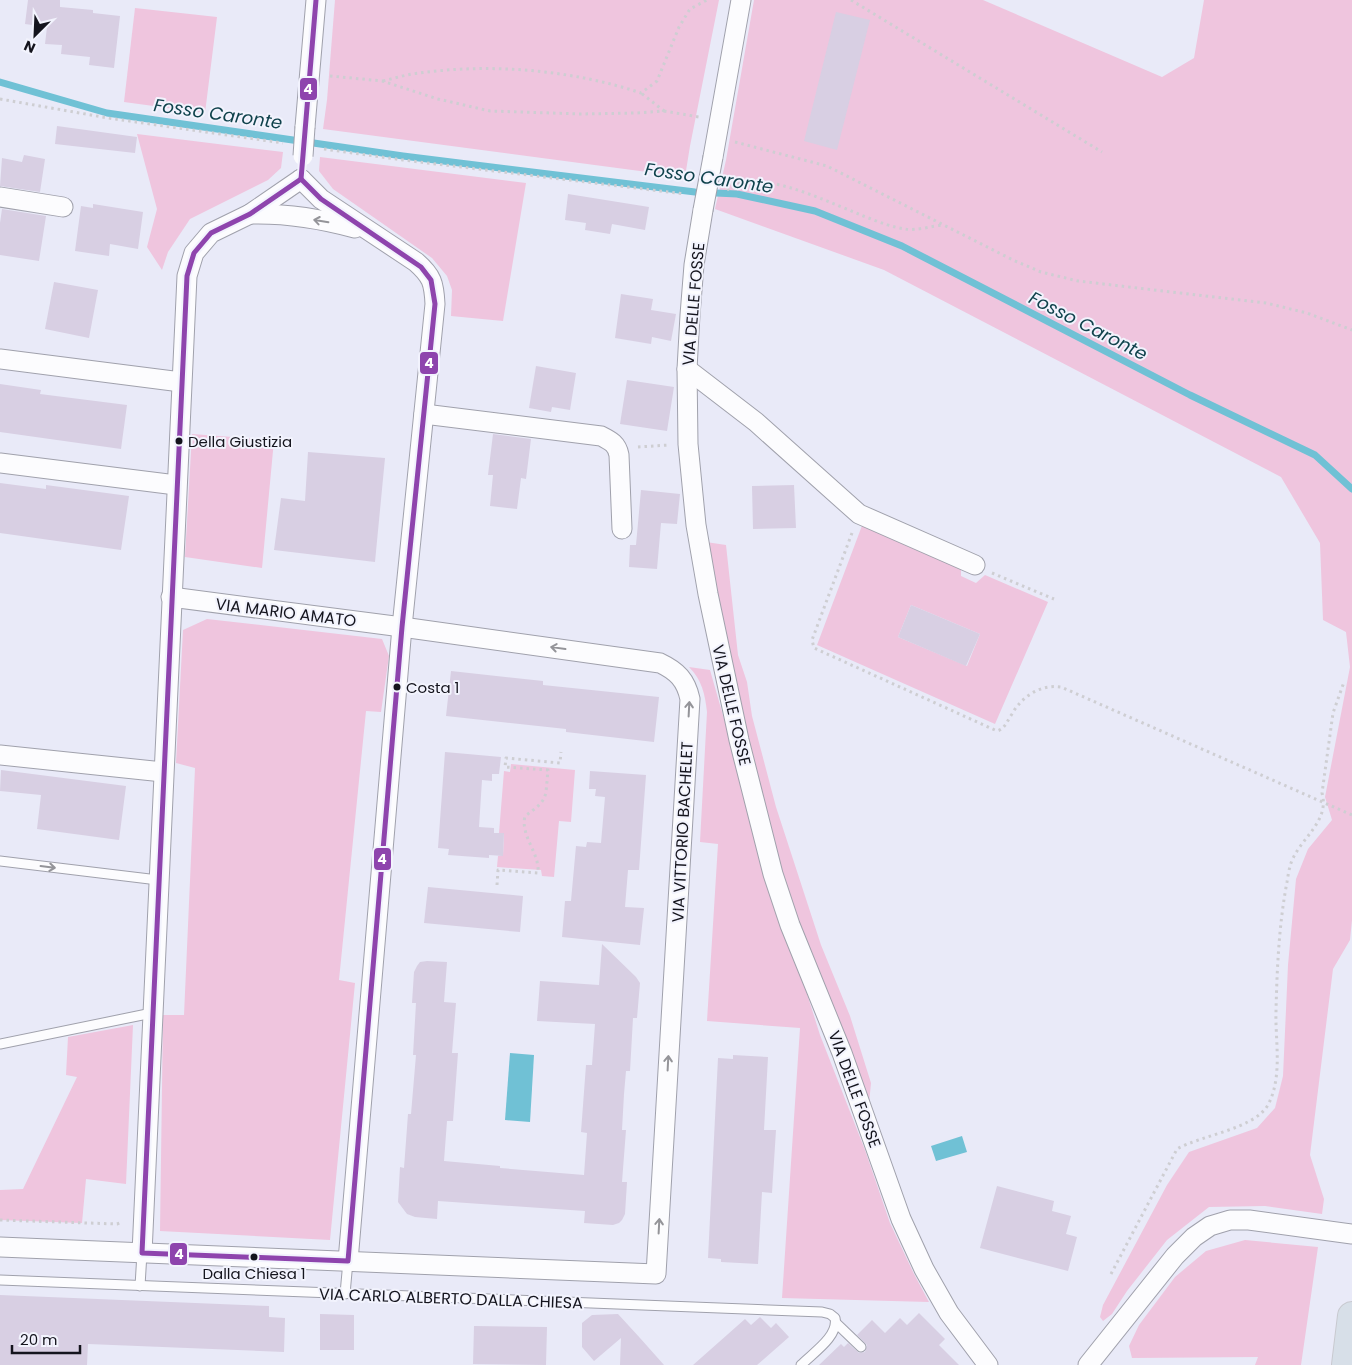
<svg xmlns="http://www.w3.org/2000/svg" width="1352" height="1365" viewBox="0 0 1352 1365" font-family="Poppins,sans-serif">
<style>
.green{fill:#efc5de;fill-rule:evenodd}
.water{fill:#70c1d5}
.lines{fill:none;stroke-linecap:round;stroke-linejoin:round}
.stream{stroke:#70c1d5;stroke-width:7}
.building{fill:#d8cfe3}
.lane-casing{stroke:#a0a1ac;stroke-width:11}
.street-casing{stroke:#a0a1ac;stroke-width:21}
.highway-casing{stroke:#c8c9cf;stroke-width:30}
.path{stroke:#ceced2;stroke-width:3;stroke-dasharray:2.5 4;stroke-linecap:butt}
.lane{stroke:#fcfcfe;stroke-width:9}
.street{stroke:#fcfcfe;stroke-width:19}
.highway{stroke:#d7dfe8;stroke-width:28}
.street-bridge-casing{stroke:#a0a1ac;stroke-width:21;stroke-linecap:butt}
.street-bridge{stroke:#fcfcfe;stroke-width:19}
.bus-1-casing{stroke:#f2f3fd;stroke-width:9}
.bus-1{stroke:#8e44ad;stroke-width:5}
.oneway{stroke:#949499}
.bus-dot{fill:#14141d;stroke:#f2f3fd;stroke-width:2}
.labels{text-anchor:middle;stroke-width:4;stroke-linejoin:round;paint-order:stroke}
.bus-label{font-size:15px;fill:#14141d;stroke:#f2f3fd;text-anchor:start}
.street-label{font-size:16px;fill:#14141d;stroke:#f2f3fd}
.water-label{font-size:18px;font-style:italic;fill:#10424c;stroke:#f2f3fd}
.line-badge{stroke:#f2f3fd;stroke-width:2}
.badge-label{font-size:14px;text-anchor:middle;font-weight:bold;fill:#fff}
</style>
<rect width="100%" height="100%" fill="#e9eaf8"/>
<g class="green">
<polygon points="335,0 719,0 690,146 685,177 323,129 327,100"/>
<polygon points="754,0 983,0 1162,77 1194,58 1204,0 1352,0 1352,920 1350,940 1333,969 1310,1155 1324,1199 1322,1214 1265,1206 1209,1207 1167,1240 1127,1291 1112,1314 1103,1321 1100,1317 1103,1305 1167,1185 1189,1152 1257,1128 1275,1108 1283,1076 1288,965 1296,879 1308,849 1332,820 1325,797 1350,667 1346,632 1323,620 1320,543 1281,477 884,270 715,209 726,160"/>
<polygon points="135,8 217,17 205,113 124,102"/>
<polygon points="137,134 283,152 281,168 268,180 190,219 168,252 162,270 147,247 157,209"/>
<polygon points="320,157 526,183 503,321 451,316 452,290 447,276 432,258 333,189 319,171"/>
<polygon points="192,434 274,440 262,568 185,557"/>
<path d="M863 523 961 565V576L976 583 985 575 1048 602 995 724 817 645ZM911 605 980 634 967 666 898 637Z"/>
<polygon points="706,542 726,545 738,655 747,682 752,716 776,807 821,945 850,1016 871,1083 869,1104 795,922 743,739"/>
<polygon points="207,619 382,639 389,656 381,712 366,711 339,980 355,983 330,1240 160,1231 163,1015 184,1015 195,768 176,763 183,630"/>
<path d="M689 667 710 670 732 747 761 866 797 962 820 1035 865 1150 890 1223 914 1274 929 1302 782 1298 800 1028 707 1021 718 844 700 842 707 712C705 694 702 680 689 667Z"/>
<polygon points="511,764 575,770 571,822 559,821 554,877 542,876 541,870 497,867 498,856 503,855 504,834 499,833 504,771 510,772"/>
<polygon points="133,1025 126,1184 86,1179 82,1223 0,1220 0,1190 23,1189 77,1077 66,1075 68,1037"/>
<polygon points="1245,1240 1318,1247 1301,1365 1255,1365 1258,1357 1132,1358 1129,1346 1139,1325 1175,1277 1206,1251"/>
</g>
<g class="water">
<polygon points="510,1053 534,1055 530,1122 505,1120"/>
<polygon points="962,1136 967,1152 936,1161 931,1146"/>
</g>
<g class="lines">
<polyline class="stream" points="0,82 107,113 403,156 695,192 737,194 815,211 902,246 1190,395 1315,455 1352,489"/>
</g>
<g class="building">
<polygon points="28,0 60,0 60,7 93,10 93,13 120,16 114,68 89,65 90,57 61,54 62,45 45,44 47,27 25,24"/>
<polygon points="836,12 870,20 837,150 804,141"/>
<polygon points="57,126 137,137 135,153 55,144"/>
<polygon points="24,155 45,159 40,192 0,186 2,158 22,162"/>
<polygon points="568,194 649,207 645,230 612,224 610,234 585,230 586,223 565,220"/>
<polygon points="93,204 143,212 138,249 110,244 109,256 75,251 81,206 93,208"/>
<polygon points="2,209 46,216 39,261 0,255 0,223"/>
<polygon points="54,282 98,290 89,338 45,329"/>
<polygon points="621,294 653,299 651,310 676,314 671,341 652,337 651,344 615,338"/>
<polygon points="536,366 576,373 570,410 552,407 551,412 529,408"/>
<polygon points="627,380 674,387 667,431 620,424"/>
<polygon points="0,384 41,390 40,394 127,405 121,449 0,432"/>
<polygon points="493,434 531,439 526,479 521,478 517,509 490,506 493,475 488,475"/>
<polygon points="308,452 385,458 375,562 274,550 281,498 305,501"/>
<polygon points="0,483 46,489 46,485 129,496 121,550 0,533"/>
<polygon points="794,485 796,528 753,529 752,486"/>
<polygon points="641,490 680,494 677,524 661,523 657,569 629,567 630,545 636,545"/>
<polygon points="911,605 980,634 966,666 898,637"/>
<polygon points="451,671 543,681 543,685 659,697 654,742 566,732 566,729 446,716"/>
<polygon points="445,752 501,757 499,774 492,774 492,781 482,780 479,827 494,828 494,833 504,833 503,856 489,855 489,858 448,855 449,849 438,848"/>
<polygon points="1,770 126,786 119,840 37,829 41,795 0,791"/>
<polygon points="590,771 646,775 639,870 628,870 625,907 644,908 640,945 562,937 565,901 571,901 576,846 586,847 587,842 601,843 605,797 595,796 596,789 589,789"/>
<polygon points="428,887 523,896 520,932 424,923"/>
<polygon points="602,944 636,977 640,983 637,1018 633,1018 630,1071 626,1071 624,1094 622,1130 626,1130 622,1182 627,1182 625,1214 622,1220 619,1223 613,1225 584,1223 585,1211 438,1201 437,1219 415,1217 407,1214 398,1202 400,1167 404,1168 408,1114 411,1114 416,1055 413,1055 416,1003 412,1003 414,972 417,966 420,962 427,961 447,962 444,1002 456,1003 452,1053 458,1053 453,1121 447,1121 444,1161 500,1166 500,1168 584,1175 587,1133 581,1132 586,1065 592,1065 595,1024 537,1021 540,981 599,985"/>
<polygon points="733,1055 768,1057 764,1130 776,1130 772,1193 762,1192 758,1264 721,1262 721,1259 708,1258 718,1058 733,1059"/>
<polygon points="997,1186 1054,1201 1052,1211 1071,1216 1066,1234 1077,1237 1068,1271 980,1248"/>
<polygon points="0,1295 269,1306 269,1317 285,1318 284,1352 88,1344 87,1365 0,1365"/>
<polygon points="919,1313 945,1339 939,1345 959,1365 819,1365 841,1344 844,1347 848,1343 859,1353 865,1352 867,1345 857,1335 872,1320 885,1333 900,1318 907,1325"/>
<polygon points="320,1314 354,1315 354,1350 320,1350"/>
<polygon points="618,1314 640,1338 664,1365 620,1365 621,1338 594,1361 582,1347 582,1323 592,1315"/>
<polygon points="760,1317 771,1328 776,1323 789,1337 757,1365 693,1365 745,1319 751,1325"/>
<polygon points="474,1326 547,1327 546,1365 473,1364"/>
</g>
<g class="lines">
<g class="lane-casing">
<g id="lane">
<polyline points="0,861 158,880"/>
<polyline points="0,1044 152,1013"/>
<path d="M0 1280 822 1312 830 1314 835 1318C839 1336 813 1353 801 1365"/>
<polyline points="140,1286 142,1253"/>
<polyline points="345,1294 348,1261"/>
<polyline points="836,1323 861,1347"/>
</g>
</g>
<g class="street-casing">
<g id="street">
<polyline points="305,127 316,0"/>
<polyline points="713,157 741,0"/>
<path d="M301 179 321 199 416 262C432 276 434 283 435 304L402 627 348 1261"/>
<polyline points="0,197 63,207"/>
<polyline points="703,210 694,265 690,315 687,369 688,444 696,525 708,594 739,740 773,874 790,925 842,1053 901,1219 924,1269 949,1313 988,1365"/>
<path d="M250 214C285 213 322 219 355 228"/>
<polyline points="0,359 181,382"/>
<polyline points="687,369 756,422 859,514 975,565"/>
<path d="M424 414 601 436C611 441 617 444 619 455L622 529"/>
<polyline points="0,463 176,485"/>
<polyline points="0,755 163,772"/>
<path d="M0 1247 656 1274 690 699C686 680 677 671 660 663L402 627 171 597"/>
<polyline points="142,1253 187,276 194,253 211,233 250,214 301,179"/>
<polyline points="1088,1365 1175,1256 1194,1237 1210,1226 1230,1220 1249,1220 1352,1234"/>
</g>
</g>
<g class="highway-casing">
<polyline id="highway" points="1346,1365 1352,1316"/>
</g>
<g class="path">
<polyline points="851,0 1102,152"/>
<polyline points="330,76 382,81 438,99 490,111 581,114 636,113 664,111 641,93"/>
<path d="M383 81C395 78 408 74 420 73 491 63 573 70 641 93L657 81 679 27 690 9 707 0"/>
<polyline points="0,99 108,118 283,143"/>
<polyline points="664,111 699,117"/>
<polyline points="735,142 827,166 1013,260 1041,272 1078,281 1266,303 1307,313 1352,330"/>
<polyline points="324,149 403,160 685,194"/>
<path d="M727 190C765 159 860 223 905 229 916 231 932 226 943 225"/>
<polyline points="638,447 669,445"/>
<path d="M852 533 812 640 814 648 997 731C1005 729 1007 721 1012 714 1022 696 1041 684 1061 687L1352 815"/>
<polyline points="992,573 1054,599"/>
<path d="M497 885 498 870 538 873C540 853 520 836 525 816 549 799 545 799 548 770L505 767 506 758 560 763 561 752"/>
<polyline points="0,1220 117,1224 122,1222"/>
<path d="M1111 1274 1177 1149C1202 1135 1254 1129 1268 1105 1283 1076 1275 1041 1276 1011 1277 968 1279 924 1287 882 1288 876 1289 869 1291 863 1300 838 1330 822 1322 793L1333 713 1344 682"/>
</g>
<use href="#lane" class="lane"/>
<use href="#street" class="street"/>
<use href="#highway" class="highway"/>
<g class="street-bridge-casing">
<g id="street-bridge">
<polyline points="303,156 305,127"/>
<polyline points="703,210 713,157"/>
</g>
</g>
<use href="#street-bridge" class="street-bridge"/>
<g class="bus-1-casing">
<g id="bus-1">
<polygon points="301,179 321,199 421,267 431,280 435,304 402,627 348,1261 142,1253 187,276 194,253 211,233 250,214"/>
<polyline points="301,179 316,0"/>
</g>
</g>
<use href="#bus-1" class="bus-1"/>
</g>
<defs><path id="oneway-shaft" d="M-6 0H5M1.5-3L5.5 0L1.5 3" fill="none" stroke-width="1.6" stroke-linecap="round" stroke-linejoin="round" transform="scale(1.25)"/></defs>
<g class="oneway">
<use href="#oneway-shaft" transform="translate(321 221) rotate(-171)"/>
<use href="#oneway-shaft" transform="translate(558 648) rotate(-172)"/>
<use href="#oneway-shaft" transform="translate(689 709) rotate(-87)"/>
<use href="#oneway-shaft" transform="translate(48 867) rotate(7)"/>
<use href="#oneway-shaft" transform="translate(668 1063) rotate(-87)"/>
<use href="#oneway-shaft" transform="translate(659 1226) rotate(-87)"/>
</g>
<g class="bus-dot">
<circle cx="179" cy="441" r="4.5"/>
<circle cx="397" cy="687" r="4.5"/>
<circle cx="254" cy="1257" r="4.5"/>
</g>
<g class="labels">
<g class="bus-label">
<text x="188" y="447">Della Giustizia</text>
<text x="406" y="693">Costa 1</text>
<text x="254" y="1279" text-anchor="middle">Dalla Chiesa 1</text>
</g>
<g class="street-label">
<text transform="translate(693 304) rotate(-85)" y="6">VIA DELLE FOSSE</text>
<text transform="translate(286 612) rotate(7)" y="6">VIA MARIO AMATO</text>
<text transform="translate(732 705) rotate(77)" y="6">VIA DELLE FOSSE</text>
<text transform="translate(682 832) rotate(-87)" y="6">VIA VITTORIO BACHELET</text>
<text transform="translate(855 1089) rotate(70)" y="6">VIA DELLE FOSSE</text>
<text transform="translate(451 1298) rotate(2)" y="6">VIA CARLO ALBERTO DALLA CHIESA</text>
</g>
<g class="water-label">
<text transform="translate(218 114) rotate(8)" y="6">Fosso Caronte</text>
<text transform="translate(709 178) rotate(8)" y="6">Fosso Caronte</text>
<text transform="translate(1088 326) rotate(27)" y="6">Fosso Caronte</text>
</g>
</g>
<g class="line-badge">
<rect x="299" y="77" width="19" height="24" rx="5" fill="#8e44ad"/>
<rect x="419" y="351" width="20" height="24" rx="5" fill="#8e44ad"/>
<rect x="373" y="847" width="19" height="24" rx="5" fill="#8e44ad"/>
<rect x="169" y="1242" width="19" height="24" rx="5" fill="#8e44ad"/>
</g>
<g class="badge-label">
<text x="308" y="94">4</text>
<text x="429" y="368">4</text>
<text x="382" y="864">4</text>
<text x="179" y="1259">4</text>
</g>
<g transform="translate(35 35) rotate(204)" stroke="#f2f3fd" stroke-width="4" paint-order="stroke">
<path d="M0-4L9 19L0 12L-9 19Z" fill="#14141d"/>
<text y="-8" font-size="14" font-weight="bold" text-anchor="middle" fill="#14141d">N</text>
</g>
<path d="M12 1345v8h68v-8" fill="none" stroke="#14141d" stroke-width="2.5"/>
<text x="20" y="1345" font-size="15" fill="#14141d" stroke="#f2f3fd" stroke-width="4" paint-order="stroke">20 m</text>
</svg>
